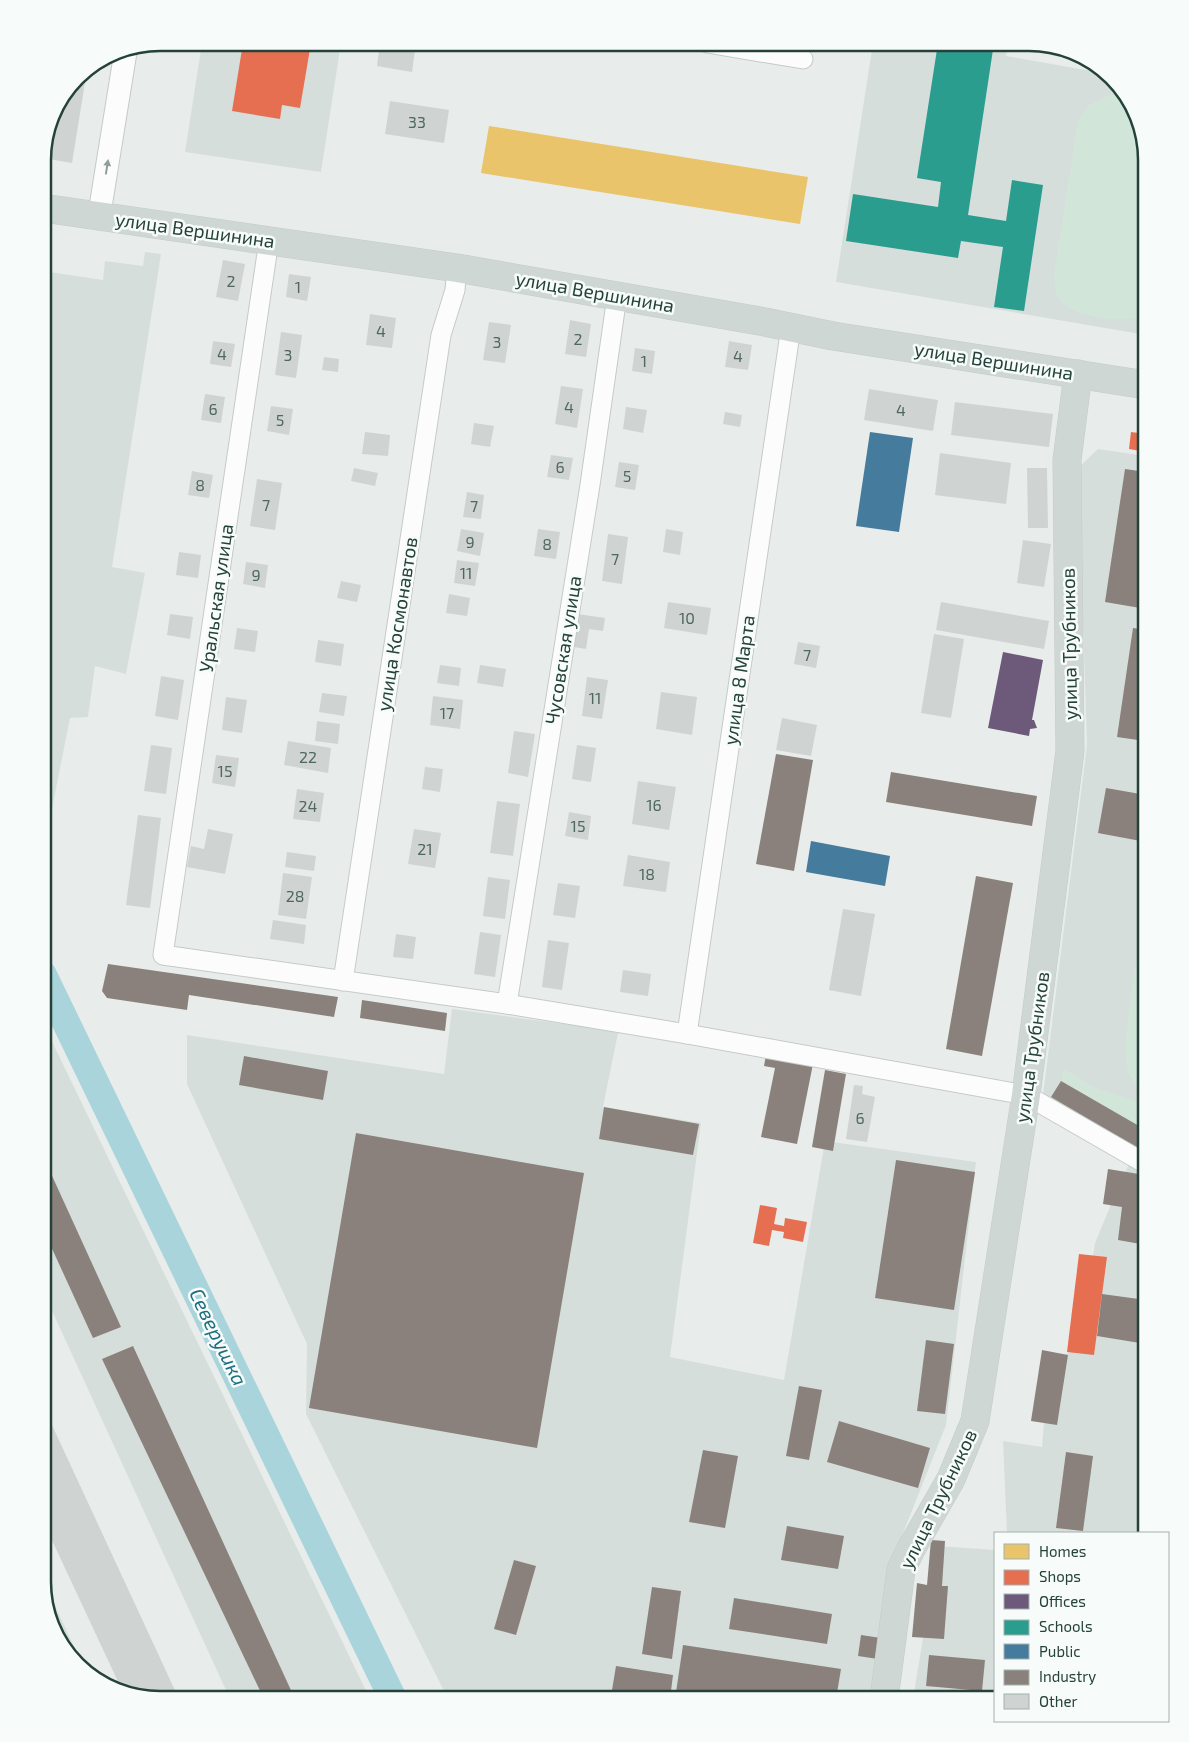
<svg xmlns="http://www.w3.org/2000/svg" width="1189" height="1742" viewBox="0 0 1189 1742" font-family="'Exo 2',sans-serif">
<style>
.built{fill:#d6dedb}
.green{fill:#d1e6d8}
.homes{fill:#e9c46a}
.shops{fill:#e76f51}
.offices{fill:#6d597a}
.schools{fill:#2a9d8f}
.public{fill:#457b9d}
.industry{fill:#8a817c}
.lines{fill:none;stroke-linecap:round;stroke-linejoin:round}
.river{stroke:#a9d4db;stroke-width:28}
.building{fill:#cfd4d2}
.minor-casing{stroke:#c5cac8;stroke-width:21}
.tertiary-casing{stroke:#c5cac8;stroke-width:24}
.primary-casing{stroke:#c3ccc9;stroke-width:29}
.minor{stroke:#fcfcfc;stroke-width:19}
.tertiary{stroke:#fcfcfc;stroke-width:22}
.primary{stroke:#cfd7d5;stroke-width:28}
.oneway{fill:#909f9b}
.labels{text-anchor:middle;stroke-width:5;stroke-linejoin:round;paint-order:stroke}
.number-label{font-size:16px;fill:#506761}
.street-label{font-size:19px;fill:#24423a;stroke:#f7fbf9}
.water-label{font-size:20px;font-style:italic;fill:#1c6f80;stroke:#f7fbf9}
.rim{fill:none;stroke:#24423a;stroke-width:2.5}
</style>
<rect width="100%" height="100%" fill="#e8edeb"/>
<g class="built">
<polygon points="202,43 341,43 321,172 185,152"/>
<polygon points="873,43 1008,43 1006,56 1103,73 1131,101 1146,160 1146,335 836,282"/>
<polygon points="145,252 161,254 112,567 145,573 126,674 95,666 88,717 70,718 46,839 43,838 43,271 103,280 105,261 143,266"/>
<polygon points="1098,449 1146,456 1146,1533 1007,1533 1003,1441 1042,1447 1049,1365 1079,1346 1095,1243 1121,1180 1135,1153 1043,1095 1087,745 1078,468"/>
<polygon points="452,1009 579,1026 618,1033 603,1107 701,1123 670,1357 784,1380 825,1141 976,1162 946,1425 892,1561 874,1699 448,1699 306,1414 307,1344 187,1084 187,1035 444,1074"/>
<polygon points="43,1023 370,1699 230,1699 43,1291"/>
<polygon points="938,1546 995,1550 995,1699 913,1699"/>
<polygon points="43,1580 84,1668 58,1641"/>
</g>
<g class="green">
<path d="M1124 94 1131 101 1146 160V313C1141 316 1134 319 1128 319 1108 321 1067 316 1057 295 1055 290 1055 282 1054 276L1078 121 1089 105 1107 96Z"/>
<polygon points="1142,950 1146,950 1146,1097 1128,1073 1125,1047 1134,971"/>
<polygon points="1064,1069 1095,1088 1146,1104 1146,1130 1061,1081"/>
</g>
<polygon class="homes" points="489,126 808,177 800,224 481,173"/>
<g class="shops">
<polygon points="243,43 311,43 300,108 282,105 280,119 232,111"/>
<polygon points="1131,432 1146,434 1146,452 1129,449"/>
<polygon points="760,1205 777,1208 774,1224 784,1226 785,1218 807,1222 803,1242 783,1238 784,1232 772,1230 769,1246 753,1243"/>
<polygon points="1079,1254 1107,1257 1094,1355 1067,1352"/>
</g>
<polygon class="offices" points="1003,652 1043,660 1032,720 1034,720 1037,728 1030,729 1029,736 988,728"/>
<polygon class="schools" points="938,43 994,43 968,215 1006,221 1012,180 1043,185 1024,311 994,307 1003,247 961,241 958,258 846,241 853,194 938,207 941,182 917,178"/>
<g class="public">
<polygon points="870,432 913,438 899,532 856,526"/>
<polygon points="811,841 890,856 885,886 806,872"/>
</g>
<g class="industry">
<polygon points="1125,469 1146,472 1146,609 1105,602"/>
<polygon points="1133,628 1146,630 1146,676 1138,740 1117,737"/>
<polygon points="776,754 813,760 794,871 756,864"/>
<polygon points="891,772 1037,796 1032,826 886,802"/>
<polygon points="1106,788 1146,795 1146,842 1098,833"/>
<polygon points="976,876 1013,883 982,1056 946,1049"/>
<polygon points="108,964 338,997 334,1017 189,995 187,1010 107,998 102,991"/>
<polygon points="362,1000 447,1013 445,1031 360,1018"/>
<polygon points="766,1055 813,1064 797,1144 761,1137 775,1068 764,1066"/>
<polygon points="244,1056 328,1071 323,1100 239,1085"/>
<polygon points="825,1070 846,1074 833,1151 812,1147"/>
<polygon points="1061,1081 1146,1130 1146,1153 1051,1097"/>
<polygon points="604,1107 699,1124 693,1155 599,1139"/>
<polygon points="356,1133 584,1173 537,1448 309,1408"/>
<polygon points="43,1156 121,1327 93,1338 43,1229"/>
<polygon points="896,1160 975,1172 954,1310 875,1298"/>
<polygon points="1108,1169 1145,1175 1139,1210 1146,1211 1146,1245 1118,1240 1122,1207 1103,1204"/>
<polygon points="1102,1294 1146,1300 1146,1344 1097,1336"/>
<polygon points="926,1340 954,1344 945,1414 917,1411"/>
<polygon points="133,1346 295,1699 264,1699 102,1359"/>
<polygon points="1042,1350 1068,1355 1057,1425 1031,1421"/>
<polygon points="799,1386 822,1390 809,1460 786,1456"/>
<polygon points="839,1421 930,1448 918,1488 827,1462"/>
<polygon points="703,1450 738,1456 725,1528 689,1522"/>
<polygon points="1066,1452 1093,1456 1083,1531 1056,1528"/>
<polygon points="787,1526 844,1536 838,1569 781,1560"/>
<polygon points="931,1540 945,1541 942,1586 948,1586 944,1639 912,1637 917,1583 927,1585"/>
<polygon points="514,1560 536,1566 516,1635 494,1629"/>
<polygon points="652,1587 681,1591 672,1659 642,1654"/>
<polygon points="734,1598 832,1614 827,1644 729,1629"/>
<polygon points="861,1635 881,1638 878,1659 858,1656"/>
<polygon points="683,1645 841,1669 836,1699 675,1699"/>
<polygon points="929,1655 985,1660 982,1691 926,1686"/>
<polygon points="616,1666 673,1675 670,1699 631,1699 611,1696"/>
</g>
<g class="lines">
<polyline class="river" points="43,975 393,1699"/>
</g>
<g class="building">
<polygon points="380,43 416,43 412,72 377,66"/>
<polygon points="1015,43 1040,44 1038,51 1014,47"/>
<polygon points="87,70 72,163 43,158 52,115 77,77"/>
<polygon points="390,101 449,110 444,143 385,134"/>
<polygon points="223,260 245,264 238,301 216,297"/>
<polygon points="289,274 311,277 307,301 286,297"/>
<polygon points="370,314 396,318 392,348 366,345"/>
<polygon points="570,320 591,324 586,357 565,354"/>
<polygon points="489,322 511,325 505,363 483,360"/>
<polygon points="281,332 302,335 296,378 275,375"/>
<polygon points="213,341 235,344 231,367 210,364"/>
<polygon points="729,341 752,345 748,370 725,367"/>
<polygon points="635,348 655,351 652,374 632,371"/>
<polygon points="324,357 339,359 338,372 322,370"/>
<polygon points="561,386 583,389 577,428 555,424"/>
<polygon points="869,389 938,400 933,431 864,420"/>
<polygon points="205,394 225,397 221,423 201,420"/>
<polygon points="955,402 1053,414 1049,447 951,435"/>
<polygon points="271,406 293,409 289,435 267,431"/>
<polygon points="626,407 647,410 643,433 623,429"/>
<polygon points="725,412 742,415 740,427 723,424"/>
<polygon points="474,423 494,426 490,447 471,444"/>
<polygon points="365,432 390,435 388,456 362,454"/>
<polygon points="940,453 1011,463 1006,504 935,495"/>
<polygon points="551,455 573,458 569,480 547,477"/>
<polygon points="619,462 639,465 635,490 615,487"/>
<polygon points="354,468 378,473 375,486 351,481"/>
<polygon points="1027,468 1047,468 1048,528 1028,528"/>
<polygon points="192,471 213,475 209,498 188,495"/>
<polygon points="257,479 282,483 275,530 250,526"/>
<polygon points="467,492 484,495 481,519 463,517"/>
<polygon points="461,529 484,533 480,556 457,551"/>
<polygon points="538,529 560,532 556,559 534,556"/>
<polygon points="666,529 683,532 680,555 663,552"/>
<polygon points="608,534 628,537 622,584 602,581"/>
<polygon points="1023,540 1051,544 1044,587 1017,583"/>
<polygon points="179,552 201,555 198,578 176,575"/>
<polygon points="457,560 479,563 475,586 454,583"/>
<polygon points="246,562 268,565 265,588 243,584"/>
<polygon points="341,581 361,585 357,602 337,598"/>
<polygon points="449,594 470,598 467,616 446,613"/>
<polygon points="668,602 711,608 707,635 664,628"/>
<polygon points="941,602 1049,621 1044,649 936,630"/>
<polygon points="170,614 193,617 190,639 167,635"/>
<polygon points="578,614 605,618 603,631 589,629 586,649 574,647"/>
<polygon points="237,628 258,631 255,652 234,649"/>
<polygon points="934,634 964,639 951,718 921,713"/>
<polygon points="318,640 344,644 341,666 315,662"/>
<polygon points="798,642 820,646 816,668 794,664"/>
<polygon points="440,665 461,668 459,686 437,683"/>
<polygon points="480,665 506,669 503,687 477,683"/>
<polygon points="161,676 184,680 178,720 155,716"/>
<polygon points="587,677 608,680 602,719 582,716"/>
<polygon points="661,692 697,697 692,735 656,729"/>
<polygon points="322,693 347,696 344,716 319,712"/>
<polygon points="433,696 463,700 460,729 430,725"/>
<polygon points="226,697 247,700 242,733 222,730"/>
<polygon points="782,718 817,725 811,756 776,750"/>
<polygon points="317,721 340,724 338,744 315,741"/>
<polygon points="514,731 535,734 528,777 508,773"/>
<polygon points="288,741 331,748 328,773 284,765"/>
<polygon points="151,745 172,748 166,794 144,791"/>
<polygon points="577,745 596,748 591,782 572,779"/>
<polygon points="216,755 239,758 235,787 212,783"/>
<polygon points="425,767 443,769 440,792 422,789"/>
<polygon points="638,781 676,787 669,830 632,824"/>
<polygon points="297,789 324,793 320,822 293,819"/>
<polygon points="497,801 520,804 513,856 490,853"/>
<polygon points="569,812 591,816 588,840 565,836"/>
<polygon points="138,815 161,818 150,908 126,905"/>
<polygon points="208,829 233,834 225,874 187,867 191,846 204,849"/>
<polygon points="414,829 441,833 435,868 408,864"/>
<polygon points="287,852 316,856 314,871 285,867"/>
<polygon points="628,855 670,862 666,892 623,886"/>
<polygon points="283,873 312,877 306,919 278,915"/>
<polygon points="488,877 510,880 505,919 483,916"/>
<polygon points="558,883 580,886 575,918 553,915"/>
<polygon points="843,909 875,914 861,996 829,990"/>
<polygon points="273,920 306,925 304,944 270,939"/>
<polygon points="480,932 501,935 495,977 474,974"/>
<polygon points="396,934 416,937 413,959 393,957"/>
<polygon points="548,940 569,943 562,990 542,987"/>
<polygon points="623,970 651,974 648,996 620,992"/>
<polygon points="854,1085 863,1086 862,1094 875,1097 867,1142 846,1139"/>
<polygon points="45,1410 179,1699 153,1699 121,1688 43,1521 43,1411"/>
</g>
<g class="lines">
<g class="minor-casing">
<g id="minor">
<polyline points="707,43 803,59"/>
<polyline points="269,240 163,955 507,1004 687,1034 1026,1095 1146,1164"/>
<polyline points="343,981 441,335 455,290 457,268"/>
<polyline points="507,1004 590,485 617,296"/>
<polyline points="687,1034 791,327"/>
</g>
</g>
<g class="tertiary-casing">
<polyline id="tertiary" points="99,216 126,49"/>
</g>
<g class="primary-casing">
<g id="primary">
<polyline points="43,208 457,268 765,322 833,336 1146,385"/>
<polyline points="884,1699 901,1570 911,1549 951,1479 975,1421 1026,1095 1070,751 1067,460 1078,374"/>
</g>
</g>
<use href="#minor" class="minor"/>
<use href="#tertiary" class="tertiary"/>
<use href="#primary" class="primary"/>
</g>
<defs><path id="oneway-solid" d="M-6-.8H1V-3.2L6.5 0L1 3.2V.8H-6Z" transform="scale(1.25)"/></defs>
<use class="oneway" href="#oneway-solid" transform="translate(107 167) rotate(-81)"/>
<g class="labels">
<g class="number-label">
<text x="417" y="128">33</text>
<text x="231" y="287">2</text>
<text x="298" y="293">1</text>
<text x="381" y="337">4</text>
<text x="578" y="345">2</text>
<text x="497" y="348">3</text>
<text x="222" y="360">4</text>
<text x="288" y="361">3</text>
<text x="738" y="362">4</text>
<text x="644" y="367">1</text>
<text x="569" y="413">4</text>
<text x="213" y="415">6</text>
<text x="901" y="416">4</text>
<text x="280" y="426">5</text>
<text x="560" y="473">6</text>
<text x="627" y="482">5</text>
<text x="200" y="491">8</text>
<text x="266" y="511">7</text>
<text x="474" y="512">7</text>
<text x="470" y="548">9</text>
<text x="547" y="550">8</text>
<text x="615" y="565">7</text>
<text x="466" y="579">11</text>
<text x="256" y="581">9</text>
<text x="687" y="624">10</text>
<text x="807" y="661">7</text>
<text x="595" y="704">11</text>
<text x="447" y="719">17</text>
<text x="308" y="763">22</text>
<text x="225" y="777">15</text>
<text x="654" y="811">16</text>
<text x="308" y="812">24</text>
<text x="578" y="832">15</text>
<text x="425" y="855">21</text>
<text x="647" y="880">18</text>
<text x="295" y="902">28</text>
<text x="860" y="1124">6</text>
</g>
<g class="street-label">
<text transform="translate(195 230) rotate(8)" y="7">улица Вершинина</text>
<text transform="translate(595 292) rotate(10)" y="7">улица Вершинина</text>
<text transform="translate(994 361) rotate(9)" y="7">улица Вершинина</text>
<text transform="translate(216 598) rotate(-82)" y="7">Уральская улица</text>
<text transform="translate(397 624) rotate(-81)" y="7">улица Космонавтов</text>
<text transform="translate(1069 644) rotate(-91)" y="7">улица Трубников</text>
<text transform="translate(563 650) rotate(-81)" y="7">Чусовская улица</text>
<text transform="translate(739 680) rotate(-82)" y="7">улица 8 Марта</text>
<text transform="translate(1032 1047) rotate(-82)" y="7">улица Трубников</text>
<text transform="translate(938 1499) rotate(-64)" y="7">улица Трубников</text>
</g>
<g class="water-label">
<text transform="translate(218 1337) rotate(64)" y="7">Северушка</text>
</g>
</g>
<path d="M0 0H1189V1742H0ZM160 51H1029A109 109 0 0 1 1138 160V1582A109 109 0 0 1 1029 1691H160A109 109 0 0 1 51 1582V160A109 109 0 0 1 160 51Z" fill="#f7fbf9" fill-rule="evenodd"/>
<path class="rim" d="M160 51H1029A109 109 0 0 1 1138 160V1582A109 109 0 0 1 1029 1691H160A109 109 0 0 1 51 1582V160A109 109 0 0 1 160 51Z"/>
<rect x="994" y="1532" width="175" height="190" fill="#f7fbf9" stroke="#a3b1ad"/>
<rect x="1004" y="1544" width="25" height="15" fill="#e9c46a" stroke="#a3b1ad"/>
<text x="1039" y="1557" font-size="15" fill="#24423a">Homes</text>
<rect x="1004" y="1570" width="25" height="15" fill="#e76f51" stroke="#a3b1ad"/>
<text x="1039" y="1582" font-size="15" fill="#24423a">Shops</text>
<rect x="1004" y="1594" width="25" height="15" fill="#6d597a" stroke="#a3b1ad"/>
<text x="1039" y="1607" font-size="15" fill="#24423a">Offices</text>
<rect x="1004" y="1620" width="25" height="15" fill="#2a9d8f" stroke="#a3b1ad"/>
<text x="1039" y="1632" font-size="15" fill="#24423a">Schools</text>
<rect x="1004" y="1644" width="25" height="15" fill="#457b9d" stroke="#a3b1ad"/>
<text x="1039" y="1657" font-size="15" fill="#24423a">Public</text>
<rect x="1004" y="1670" width="25" height="15" fill="#8a817c" stroke="#a3b1ad"/>
<text x="1039" y="1682" font-size="15" fill="#24423a">Industry</text>
<rect x="1004" y="1694" width="25" height="15" fill="#cfd4d2" stroke="#a3b1ad"/>
<text x="1039" y="1707" font-size="15" fill="#24423a">Other</text>
</svg>
